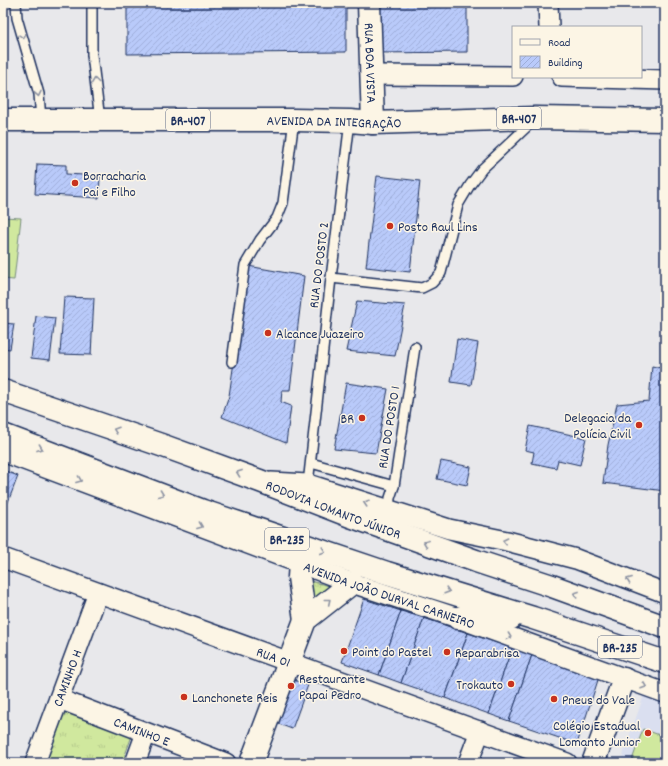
<svg xmlns="http://www.w3.org/2000/svg" width="668" height="766" viewBox="0 0 668 766" font-family="Dekko,sans-serif">
<style>
.built{fill:#dadff0}
.grass{fill:url(#grass-tufts);stroke:#768c7e}
.garden{fill:#d0e89e;stroke:#768c7e}
.building{fill:url(#building-hatch);stroke:#1b2f5e}
.lines{fill:none;stroke-linecap:round;stroke-linejoin:round}
.lane-casing{stroke:#1b2f5e;stroke-width:12}
.street-casing{stroke:#1b2f5e;stroke-width:22}
.secondary-casing{stroke:#1b2f5e;stroke-width:25}
.highway-casing{stroke:#1b2f5e;stroke-width:25}
.lane{stroke:#fcf5e5;stroke-width:9}
.street{stroke:#fcf5e5;stroke-width:19}
.secondary{stroke:#fcf5e5;stroke-width:22}
.highway{stroke:#fcf5e5;stroke-width:22}
.oneway{stroke:#8c92a2}
.poi-dot{fill:#c8321e;stroke:#fcf5e5;stroke-width:1.5}
.labels{text-anchor:middle;stroke-width:3;stroke-linejoin:round;paint-order:stroke}
.shield{fill:#fcf5e5;stroke:#5e6a86;stroke-width:1}
.shield-label{font-size:13px;font-weight:bold;fill:#1b2f5e}
.street-label{font-size:14px;fill:#1b2f5e;stroke:#fcf5e5}
.poi-label{font-size:14px;fill:#1b2f5e;stroke:#fcf5e5;text-anchor:start}
</style>
<defs>
<pattern id="grass-tufts" width="24" height="20" patternUnits="userSpaceOnUse"><rect width="24" height="20" fill="#d0e89e"/><path d="M3 7l-1-3M5 7V3M7 7l1-3M15 17l-1-3M17 17v-4M19 17l1-3" fill="none" stroke="#b2c78a"/></pattern>
<pattern id="building-hatch" width="6" height="6" patternUnits="userSpaceOnUse"><rect width="6" height="6" fill="#b9cafa"/><path d="M-1 1l2-2M0 6l6-6M5 7l2-2" fill="none" stroke="#9eaed9"/></pattern>
</defs>
<rect width="100%" height="100%" fill="#e8e8eb"/>
<filter id="ink" filterUnits="userSpaceOnUse"><feTurbulence type="fractalNoise" baseFrequency=".025" numOctaves="2"/><feDisplacementMap in="SourceGraphic" scale="8" xChannelSelector="R" yChannelSelector="G"/><feConvolveMatrix kernelMatrix="1 2 1 2 8 2 1 2 1" color-interpolation-filters="sRGB"/></filter>
<g filter="url(#ink)">
<polygon class="built" points="644,695 665,703 665,763 620,763"/>
<g class="grass">
<polygon points="306,580 334,587 313,601"/>
<polygon points="60,706 133,733 122,763 39,763"/>
</g>
<g class="garden">
<polygon points="3,217 21,218 14,280 3,279"/>
<polygon points="643,729 665,737 665,763 631,763"/>
</g>
<g class="building">
<rect x="3" y="3" width="2" height="59"/>
<polygon points="127,3 346,3 346,52 127,54"/>
<polygon points="376,3 467,3 467,52 377,53"/>
<polygon points="37,164 66,165 66,174 100,176 99,198 35,194"/>
<polygon points="377,176 420,181 410,272 366,267"/>
<polygon points="248,266 304,276 290,390 282,390 281,402 291,406 286,443 222,417 229,396"/>
<polygon points="64,297 94,298 91,355 60,354"/>
<polygon points="357,301 405,305 395,356 346,351"/>
<polygon points="36,316 55,318 50,360 31,358"/>
<polygon points="3,323 14,324 10,349 3,348"/>
<polygon points="457,339 478,343 471,385 451,382"/>
<polygon points="652,366 665,369 665,491 603,483 608,445 617,404 649,401"/>
<polygon points="346,383 388,389 376,453 334,449"/>
<polygon points="530,426 586,438 580,465 558,460 556,468 532,463 534,452 525,450"/>
<polygon points="441,461 471,467 467,485 437,479"/>
<polygon points="3,470 18,476 3,515"/>
<polygon points="364,599 401,611 379,675 342,662"/>
<polygon points="401,611 424,618 401,683 379,675"/>
<polygon points="424,618 468,633 445,698 401,683"/>
<polygon points="468,633 512,648 489,714 445,698"/>
<polygon points="512,648 532,655 509,721 489,714"/>
<polygon points="532,655 599,677 577,744 509,721"/>
<polygon points="285,677 308,685 292,729 268,720"/>
</g>
<g class="lines">
<g class="lane-casing">
<g id="lane">
<polyline points="16,3 17,18 39,94 41,120"/>
<polyline points="92,3 92,55 100,120"/>
<polyline points="331,278 422,288 432,283 441,273 458,205 470,185 482,169 532,122"/>
<polyline points="232,362 245,265 260,240 277,218 283,203 294,120"/>
<polyline points="311,463 394,486"/>
<polyline points="308,484 331,278 350,121"/>
<polyline points="389,511 390,498 394,486 415,347"/>
</g>
</g>
<g class="street-casing">
<g id="street">
<polyline points="548,3 549,27"/>
<polyline points="372,75 513,76"/>
<polyline points="562,77 665,80"/>
<path id="s1" d="M3 452 352 583 458 618 665 693"/>
<polyline points="271,482 308,484 449,529 507,541 576,559 665,593"/>
<path id="s2" d="M3 558 567 763"/>
<path id="s3" d="M59 699 226 763"/>
<path id="s4" d="M35 763 98 593"/>
<polyline points="135,763 146,733"/>
<polyline points="468,763 480,731"/>
</g>
</g>
<g class="secondary-casing">
<g id="secondary">
<path id="s5" d="M369 3 373 123"/>
<polyline points="300,564 299,577 305,620"/>
<polyline points="251,763 305,620 352,583"/>
<polyline points="593,763 624,679"/>
</g>
</g>
<g class="highway-casing">
<g id="highway">
<path id="s6" d="M3 120H294L350 121 373 123 535 118 665 120"/>
<path id="s7" d="M3 391 161 445 260 481 353 517 476 561 552 586 665 627"/>
<polyline points="3,435 203,511 387,573 533,618 665,662"/>
<polyline points="458,618 511,618"/>
</g>
</g>
<use href="#lane" class="lane"/>
<use href="#street" class="street"/>
<use href="#secondary" class="secondary"/>
<use href="#highway" class="highway"/>
</g>
<defs><path id="oneway-chevron" d="M-2-3.5L2.5 0L-2 3.5" fill="none" stroke-width="1.6" stroke-linecap="round" stroke-linejoin="round"/></defs>
<g class="oneway">
<use href="#oneway-chevron" transform="translate(23 36) rotate(73)"/>
<use href="#oneway-chevron" transform="translate(95 81) rotate(-97)"/>
<use href="#oneway-chevron" transform="translate(38 94) rotate(79)"/>
<use href="#oneway-chevron" transform="translate(116 430) rotate(-161)"/>
<use href="#oneway-chevron" transform="translate(40 448) rotate(20)"/>
<use href="#oneway-chevron" transform="translate(239 473) rotate(-160)"/>
<use href="#oneway-chevron" transform="translate(79 480) rotate(21)"/>
<use href="#oneway-chevron" transform="translate(161 494) rotate(21)"/>
<use href="#oneway-chevron" transform="translate(366 503) rotate(-162)"/>
<use href="#oneway-chevron" transform="translate(200 526) rotate(21)"/>
<use href="#oneway-chevron" transform="translate(505 541) rotate(-167)"/>
<use href="#oneway-chevron" transform="translate(426 543) rotate(-159)"/>
<use href="#oneway-chevron" transform="translate(323 551) rotate(19)"/>
<use href="#oneway-chevron" transform="translate(629 580) rotate(-159)"/>
<use href="#oneway-chevron" transform="translate(447 591) rotate(17)"/>
<use href="#oneway-chevron" transform="translate(576 594) rotate(-160)"/>
<use href="#oneway-chevron" transform="translate(328 601) rotate(-39)"/>
<use href="#oneway-chevron" transform="translate(509 637) rotate(20)"/>
<use href="#oneway-chevron" transform="translate(644 686) rotate(19)"/>
</g>
</g>
<g class="poi-dot">
<circle cx="75" cy="183" r="4"/>
<circle cx="390" cy="226" r="4"/>
<circle cx="268" cy="333" r="4"/>
<circle cx="362" cy="418" r="4"/>
<circle cx="639" cy="425" r="4"/>
<circle cx="344" cy="651" r="4"/>
<circle cx="447" cy="652" r="4"/>
<circle cx="511" cy="684" r="4"/>
<circle cx="291" cy="686" r="4"/>
<circle cx="184" cy="697" r="4"/>
<circle cx="554" cy="699" r="4"/>
<circle cx="648" cy="733" r="4"/>
</g>
<g class="labels">
<g class="shield">
<rect x="497" y="107" width="44" height="22" rx="3"/>
<rect x="166" y="109" width="44" height="22" rx="3"/>
<rect x="265" y="528" width="44" height="22" rx="3"/>
<rect x="598" y="636" width="44" height="22" rx="3"/>
</g>
<g class="shield-label">
<text x="519" y="123">BR-407</text>
<text x="188" y="125">BR-407</text>
<text x="287" y="544">BR-235</text>
<text x="620" y="652">BR-235</text>
</g>
<g class="street-label">
<text dy="5" stroke="none"><textPath href="#s5" startOffset="60">RUA BOA VISTA</textPath></text>
<text dy="5" stroke="none"><textPath href="#s6" startOffset="331">AVENIDA DA INTEGRAÇÃO</textPath></text>
<text transform="translate(318 265) rotate(-83)" y="5">RUA DO POSTO 2</text>
<text transform="translate(388 427) rotate(-81)" y="5">RUA DO POSTO 1</text>
<text dy="5" stroke="none"><textPath href="#s7" startOffset="351">RODOVIA LOMANTO JÚNIOR</textPath></text>
<text dy="5" stroke="none"><textPath href="#s1" startOffset="412">AVENIDA JOÃO DURVAL CARNEIRO</textPath></text>
<text dy="5" stroke="none"><textPath href="#s2" startOffset="288">RUA 01</textPath></text>
<text dy="5" stroke="none"><textPath href="#s4" startOffset="91">CAMINHO H</textPath></text>
<text dy="5" stroke="none"><textPath href="#s3" startOffset="89">CAMINHO E</textPath></text>
</g>
<g class="poi-label">
<text x="83" y="180">Borracharia<tspan x="83" dy="16">Pai e Filho</tspan></text>
<text x="398" y="231">Posto Raul Lins</text>
<text x="276" y="338">Alcance Juazeiro</text>
<text x="631" y="422" text-anchor="end">Delegacia da<tspan x="631" dy="16">Polícia Civil</tspan></text>
<text x="354" y="423" text-anchor="end">BR</text>
<text x="352" y="656">Point do Pastel</text>
<text x="455" y="657">Reparabrisa</text>
<text x="299" y="683">Restaurante<tspan x="299" dy="16">Papai Pedro</tspan></text>
<text x="503" y="689" text-anchor="end">Trokauto</text>
<text x="192" y="702">Lanchonete Reis</text>
<text x="562" y="704">Pneus do Vale</text>
<text x="640" y="730" text-anchor="end">Colégio Estadual<tspan x="640" dy="16">Lomanto Junior</tspan></text>
</g>
</g>
<rect width="668" height="766" fill="none" stroke="#fcf5e5" stroke-width="16"/>
<rect x="8" y="8" width="652" height="750" fill="none" stroke="#1b2f5e" stroke-width="1.5" filter="url(#ink)"/>
<rect x="512" y="26" width="130" height="52" fill="#fcf5e5" stroke="#a2a6af"/>
<rect x="520" y="39" width="20" height="6" fill="#fcf5e5" stroke="#a2a6af"/>
<text x="548" y="46" font-size="12" fill="#1b2f5e">Road</text>
<rect x="520" y="56" width="20" height="12" fill="url(#building-hatch)" stroke="#a2a6af"/>
<text x="548" y="66" font-size="12" fill="#1b2f5e">Building</text>
</svg>
